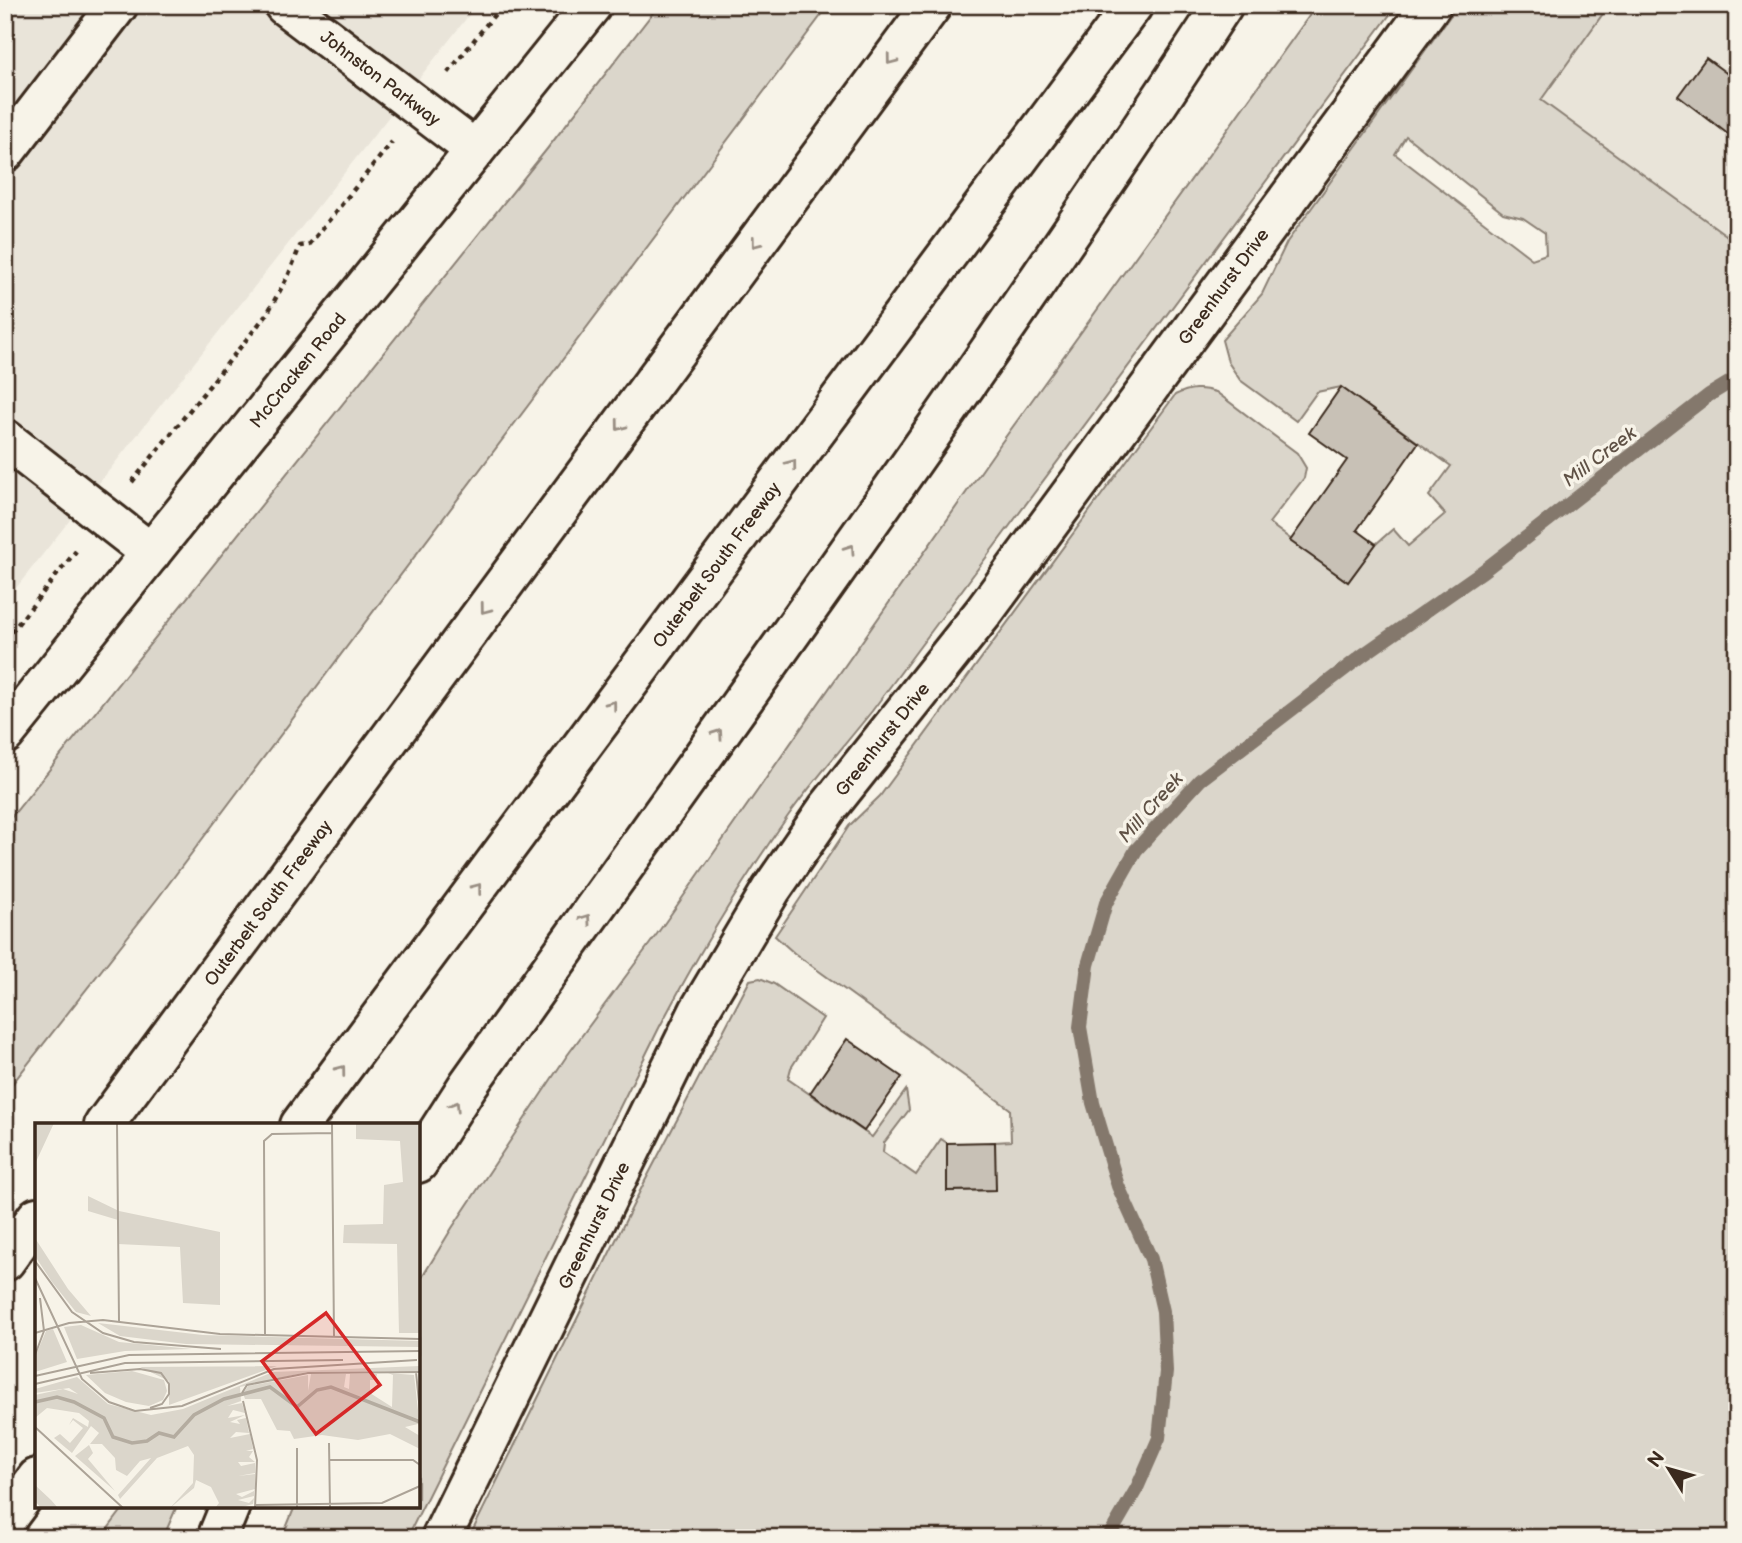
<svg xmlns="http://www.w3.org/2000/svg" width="1742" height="1543" viewBox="0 0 1742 1543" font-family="'Balsamiq Sans',sans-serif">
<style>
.built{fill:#e9e4d9}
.green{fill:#dbd6cb;stroke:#8b8074;stroke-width:2;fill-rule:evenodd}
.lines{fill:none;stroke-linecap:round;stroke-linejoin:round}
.stream{stroke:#84786c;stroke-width:14}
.building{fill:#c8c1b6;stroke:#3b2a1e;stroke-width:2}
.minor-casing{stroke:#3b2a1e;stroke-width:44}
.highway-casing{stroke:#3b2a1e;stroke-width:44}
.path{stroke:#3b2a1e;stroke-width:4.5;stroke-dasharray:5 5;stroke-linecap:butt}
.minor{stroke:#f7f3e8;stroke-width:38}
.highway{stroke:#f7f3e8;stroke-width:38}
.oneway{stroke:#998e83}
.labels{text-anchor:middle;stroke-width:7;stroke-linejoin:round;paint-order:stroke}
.street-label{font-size:18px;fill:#3b2a1e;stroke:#f7f3e8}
.water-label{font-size:19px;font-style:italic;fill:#5f5145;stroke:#f7f3e8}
.inset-river{fill:none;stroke:#b4aca0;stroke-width:3.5}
.inset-road{fill:none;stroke:#aca397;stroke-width:2}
.view{fill:#d62828;fill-opacity:0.15;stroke:#d62828;stroke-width:3.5}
.inset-edge{fill:none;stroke:#3b2a1e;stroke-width:3.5}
</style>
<rect width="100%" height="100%" fill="#f7f3e8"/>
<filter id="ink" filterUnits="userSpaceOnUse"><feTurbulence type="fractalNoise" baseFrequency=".0143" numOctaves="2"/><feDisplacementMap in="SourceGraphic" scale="14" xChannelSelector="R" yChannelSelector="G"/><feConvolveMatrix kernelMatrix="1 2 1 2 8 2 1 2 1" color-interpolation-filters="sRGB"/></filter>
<g filter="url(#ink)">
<g class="built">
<polygon points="5,5 477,5 5,602"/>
<polygon points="1604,5 1737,5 1737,243 1541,100 1607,8"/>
</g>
<g class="green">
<polygon points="659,5 829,5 158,898 5,1093 5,825 547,149"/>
<path d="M1317 5H1397L872 711C844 746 814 780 788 816 740 884 698 954 659 1028L407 1538H282L295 1506H418V1284L452 1228 566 1057 657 934 996 450Z"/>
<path d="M1458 5H1604L1607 8 1541 100 1737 243V1538H469L644 1183 750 980 760 978 774 984 823 1018 791 1068 788 1079 872 1137 906 1090 909 1110 884 1143 883 1152 916 1175 941 1139 947 1143 948 1191 995 1190V1142L1011 1141 1010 1109 794 953 775 936 849 826 880 796 1175 395C1190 388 1200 387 1216 392L1297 453 1306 468 1304 478 1269 523 1348 582 1376 544 1393 529 1408 546 1445 514 1429 496 1451 466 1341 387 1317 392 1296 421 1240 380 1228 362 1222 340 1262 294 1287 242ZM1406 136 1503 213 1523 218 1545 233 1546 254 1532 259 1395 154Z"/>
<polygon points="125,1506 177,1506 163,1538 101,1538"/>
</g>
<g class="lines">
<polyline class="stream" points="1108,1538 1137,1488 1159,1438 1166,1372 1163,1311 1151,1259 1118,1186 1093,1103 1080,1027 1088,965 1106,903 1136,850 1200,780 1363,655 1483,571 1709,395 1737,378"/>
</g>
<g class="building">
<polygon points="1706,58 1737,81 1737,141 1678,96"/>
<polygon points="1341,387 1418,443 1357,530 1376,544 1348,582 1290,541 1347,460 1309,433"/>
<polygon points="847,1039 902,1077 864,1131 810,1093"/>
<polygon points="995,1142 996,1190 947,1191 947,1143"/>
</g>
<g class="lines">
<g class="minor-casing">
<g id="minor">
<path id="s1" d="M284 5 475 150"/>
<polyline points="5,152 118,5"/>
<polyline points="5,439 151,553"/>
<path id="s2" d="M5 734 592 5"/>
<path id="s3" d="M441 1538 699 1011 771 890 827 809 983 613 1431 5"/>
</g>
</g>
<g class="highway-casing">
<g id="highway">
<path id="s4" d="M104 1125 932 5"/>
<path id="s5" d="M300 1125 1133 5"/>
<path d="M418 1163 468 1085C723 727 982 373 1223 5"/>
<polyline points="5,1261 37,1217"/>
<polyline points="5,1521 37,1478"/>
<polyline points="217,1538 230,1506"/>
</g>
</g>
<g class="path">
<polyline points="448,73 502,5"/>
<polyline points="132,482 267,314 289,274 300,246 309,245 392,142"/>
<polyline points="5,640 76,551"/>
</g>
<use href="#minor" class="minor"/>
<use href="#highway" class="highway"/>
</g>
<defs><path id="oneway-chevron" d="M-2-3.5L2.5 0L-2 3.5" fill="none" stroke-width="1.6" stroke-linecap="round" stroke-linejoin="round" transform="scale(1.75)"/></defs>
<g class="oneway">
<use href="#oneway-chevron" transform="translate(891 60) rotate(127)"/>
<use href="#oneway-chevron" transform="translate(756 243) rotate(127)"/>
<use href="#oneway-chevron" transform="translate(620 426) rotate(127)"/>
<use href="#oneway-chevron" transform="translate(792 464) rotate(-53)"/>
<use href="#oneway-chevron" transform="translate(850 549) rotate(-55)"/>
<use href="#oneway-chevron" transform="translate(485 609) rotate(127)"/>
<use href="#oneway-chevron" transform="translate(612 705) rotate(-53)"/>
<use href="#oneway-chevron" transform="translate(718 734) rotate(-55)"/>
<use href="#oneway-chevron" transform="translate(477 888) rotate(-53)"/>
<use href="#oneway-chevron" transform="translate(586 919) rotate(-55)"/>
<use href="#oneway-chevron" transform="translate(341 1070) rotate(-53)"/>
<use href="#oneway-chevron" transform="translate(455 1106) rotate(-58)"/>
</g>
</g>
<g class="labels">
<g class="street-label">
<text dy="6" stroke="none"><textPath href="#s1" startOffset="121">Johnston Parkway</textPath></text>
<text dy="6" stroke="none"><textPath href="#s3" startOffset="1482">Greenhurst Drive</textPath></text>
<text dy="6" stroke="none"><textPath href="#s2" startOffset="467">McCracken Road</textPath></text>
<text dy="6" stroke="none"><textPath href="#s5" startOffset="698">Outerbelt South Freeway</textPath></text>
<text dy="6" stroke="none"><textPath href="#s3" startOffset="915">Greenhurst Drive</textPath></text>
<text dy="6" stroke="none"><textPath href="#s4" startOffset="276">Outerbelt South Freeway</textPath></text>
<text dy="6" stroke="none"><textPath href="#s3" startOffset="348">Greenhurst Drive</textPath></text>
</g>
<g class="water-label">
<text transform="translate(1599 456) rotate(-37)" y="7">Mill Creek</text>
<text transform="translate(1150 807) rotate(-48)" y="7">Mill Creek</text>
</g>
</g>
<g transform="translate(35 1123)">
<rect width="385" height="385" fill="#f7f3e8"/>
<path d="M0 0H19L0 41ZM321 0H385V210H364L362 121 308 120 309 102 348 101 349 62 368 59 365 18 321 16ZM53 73 84 88 185 109V182L148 180 145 124 83 121V97L53 88ZM0 115 33 166 56 193 41 189 17 159 0 133ZM63 200 168 212 385 218V224L151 221 85 213ZM46 202 84 219 157 226 90 228 42 236 29 204ZM18 206 32 239 0 249V234L11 208ZM242 243 134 282V258L105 244ZM385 243V248L272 249 205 264 206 278 192 283 207 280 210 290 198 287 193 295 210 292 195 299 205 301 202 297 211 295 214 310 201 309 195 315 215 311 218 326 211 328H218L214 334 220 339H203L206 343 220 340V350L203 353 220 351V366L201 371 207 374 219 368V373L203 377 214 380 219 375 218 381 203 385H180L184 380 176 364 161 357 159 365 135 385 158 360 159 332 153 323 122 335 85 376 83 372 116 335 105 338 92 353 81 347 80 335 67 321H55L64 310 56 303 37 330 19 315 25 311 35 320 48 305 38 297 34 302 38 295 53 304 54 298 44 290 12 285 0 295V272L28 266 43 271 34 265 0 270V266L42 254 73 281 116 292 148 286 238 249ZM97 248 129 257 132 268 128 277 114 283 91 279 70 270 51 252ZM353 250 379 252 385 305 383 301 370 304 385 313V326L355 311 323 317 287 312 259 316 255 308 242 307 226 276H210L208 270 213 263 273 252V268L276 251H311L309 264 314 266 315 251H342L341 257H335V270L357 284 358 252ZM54 322 58 330 53 336 80 368 40 333ZM0 362 16 377 23 385H6L0 378Z" fill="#dbd6cb"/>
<path class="inset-river" d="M0 279 22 274 39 279 69 295 78 314 97 320 112 318 124 310 139 314 159 292 189 276 235 264 262 284 282 267 296 264 385 299"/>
<path class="inset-road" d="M82 0 84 198M297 0 299 214M0 138 37 189 68 210 99 219 186 226M0 155 47 256 74 279 100 288 147 283 239 246 382 237M0 210 34 200 68 197 185 211 385 216M230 212 229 18 237 11 297 10M0 232 9 208 5 175M381 249 385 289M55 250 105 246 126 250 134 261V271L127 281 115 285M0 253 94 232 385 228M0 261 90 240 308 237M207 270 212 262 273 250 385 249M208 278 222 337 220 385M0 304 88 385M294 320 295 385M262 325V385M294 337H378L385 342M220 382 347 380 385 363"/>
<path class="view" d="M291 190 345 262 281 311 227 238Z"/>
<rect width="385" height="385" class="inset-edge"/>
</g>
<rect width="1742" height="1543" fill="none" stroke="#f7f3e8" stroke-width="28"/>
<rect x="14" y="14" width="1714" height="1515" fill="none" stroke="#3b2a1e" stroke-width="2.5" filter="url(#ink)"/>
<g transform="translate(1669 1469) rotate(307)" stroke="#f7f3e8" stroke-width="5" paint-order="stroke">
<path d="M0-5L12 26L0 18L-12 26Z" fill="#3b2a1e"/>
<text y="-10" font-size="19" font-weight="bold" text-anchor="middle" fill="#3b2a1e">N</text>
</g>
</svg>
